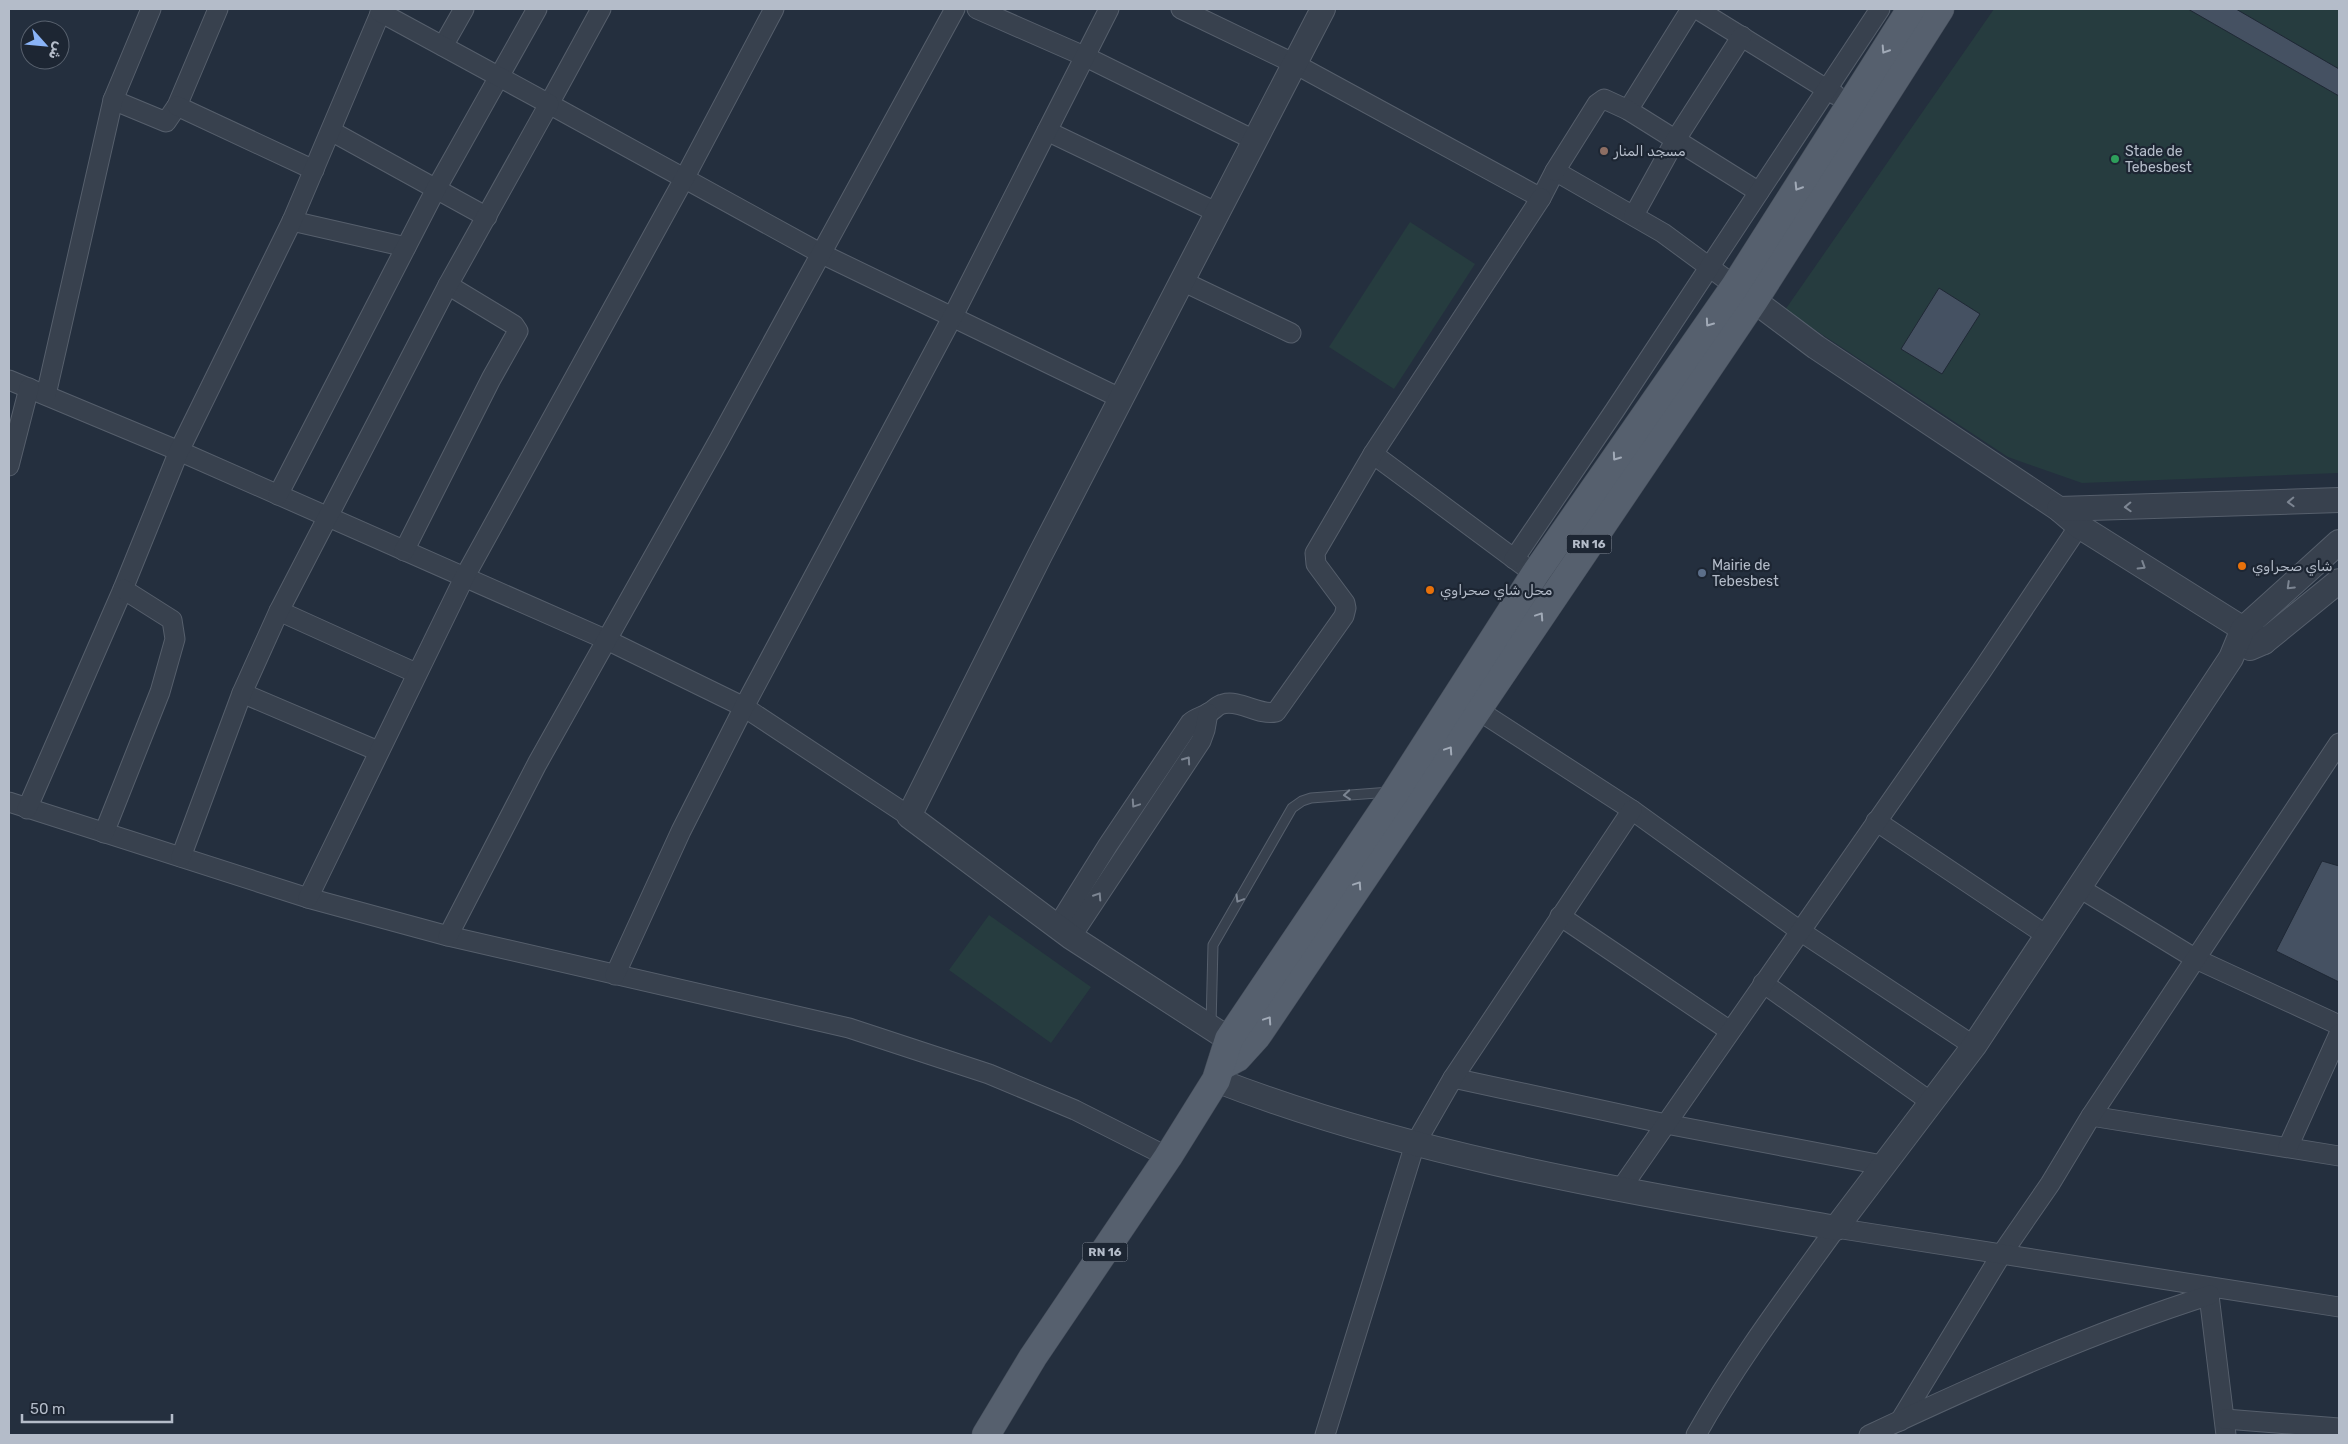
<svg xmlns="http://www.w3.org/2000/svg" width="2348" height="1444" viewBox="0 0 2348 1444" font-family="Rubik,'Noto Naskh Arabic',sans-serif">
<style>
.green{fill:#263c3f}
.building{fill:#455162;stroke:#1f2835}
.lines{fill:none;stroke-linecap:round;stroke-linejoin:round}
.service-casing{stroke:#565f6c;stroke-width:11}
.minor-casing{stroke:#565f6c;stroke-width:21}
.tertiary-casing{stroke:#565f6c;stroke-width:26}
.primary-casing{stroke:#414a57;stroke-width:29}
.service{stroke:#38414e;stroke-width:9}
.minor{stroke:#38414e;stroke-width:19}
.tertiary{stroke:#38414e;stroke-width:24}
.primary{stroke:#56606e;stroke-width:28}
.oneway{stroke:#a1aab7}
.oneway2{stroke:#7c8592}
.education-dot{fill:#8d6e63;stroke:#1d2633;stroke-width:2}
.leisure-dot{fill:#2e9e5b;stroke:#1d2633;stroke-width:2}
.food-dot{fill:#e8710a;stroke:#1d2633;stroke-width:2}
.service-dot{fill:#5c6f8a;stroke:#1d2633;stroke-width:2}
.labels{text-anchor:middle;stroke-width:4.5;stroke-linejoin:round;paint-order:stroke}
.shield{fill:#1d2633;stroke:#878f9c;stroke-width:1}
.shield-label{font-size:12px;font-weight:bold;fill:#b4bcc9}
.poi-label{font-size:14px;fill:#b4bcc9;stroke:#1d2633;text-anchor:start}
</style>
<rect width="100%" height="100%" fill="#242f3e"/>
<g class="green">
<polygon points="1994,9 2339,9 2338,473 2082,483 2008,457 1785,310"/>
<polygon points="1410,222 1475,264 1394,389 1329,347"/>
<polygon points="989,915 1091,987 1051,1043 949,970"/>
</g>
<g class="building">
<polygon points="2188,9 2236,9 2339,69 2339,96"/>
<polygon points="1939,288 1980,314 1942,374 1901,349"/>
<polygon points="2322,861 2339,866 2339,982 2276,951"/>
</g>
<g class="lines">
<g class="service-casing">
<polyline id="service" points="1211,1025 1213,945 1292,808 1302,801 1311,798 1390,792"/>
</g>
<g class="minor-casing">
<g id="minor">
<polyline points="601,9 549,104 820,253 1122,399"/>
<polyline points="977,9 1084,56 1256,141"/>
<polyline points="1181,9 1295,64 1541,198 1555,171 1663,233 1735,286"/>
<polyline points="1697,9 1836,95"/>
<polyline points="443,46 464,9"/>
<polyline points="113,100 166,122 177,106 218,9"/>
<polyline points="177,106 314,170"/>
<polyline points="1628,110 1691,9"/>
<polyline points="331,131 487,217"/>
<polyline points="1047,131 1218,213"/>
<polyline points="1555,171 1597,104 1604,99 1628,110 1759,192"/>
<polyline points="1634,215 1676,139 1742,36"/>
<polyline points="292,221 406,247"/>
<polyline points="1182,281 1291,333"/>
<polyline points="9,380 179,451 607,640 744,707 909,816"/>
<polyline points="46,395 113,100 151,9"/>
<polyline points="1373,454 1524,566"/>
<polyline points="9,466 29,388"/>
<polyline points="278,495 436,189 537,9"/>
<polyline points="404,551 491,379 518,331 514,325 448,285"/>
<polyline points="1514,559 1615,410 1880,9"/>
<polyline points="279,611 416,673"/>
<polyline points="242,693 378,751"/>
<polyline points="1467,703 1632,810 1800,931 1974,1046"/>
<polyline points="9,802 308,898 448,936 849,1028 989,1074 1075,1110 1168,1157"/>
<polyline points="27,809 123,589 179,451 292,221 382,9"/>
<polyline points="1876,821 2046,935"/>
<polyline points="104,833 160,692 175,639 172,620 123,589"/>
<polyline points="181,857 242,693 279,611 448,285 549,104 380,12"/>
<polyline points="2078,887 2196,959 2339,1025"/>
<polyline points="308,898 464,578 684,179 774,9"/>
<polyline points="1560,916 1730,1031"/>
<path d="M1058 925 1108 845 1190 723C1196 717 1203 717 1210 712 1214 710 1217 705 1223 704 1240 699 1258 716 1276 712L1344 616 1346 608 1345 603 1316 564 1315 553 1373 454 1541 198"/>
<polyline points="448,936 537,764 719,440 955,9"/>
<polyline points="1071,937 1201,741 1205,730 1208,713"/>
<polyline points="615,975 681,831 744,707 953,316 1109,9"/>
<polyline points="1763,983 1931,1102"/>
<polyline points="1453,1078 1666,1124 1882,1165"/>
<polyline points="2091,1116 2339,1156"/>
<polyline points="2288,1147 2339,1034"/>
<polyline points="1620,1190 1981,672 2079,526"/>
<polyline points="2208,1287 2226,1435"/>
<polyline points="2225,1419 2339,1428"/>
<polyline points="1900,1421 2001,1255 2050,1184 2091,1116 2339,743"/>
<polyline points="1325,1435 1415,1144 1453,1078 1632,810"/>
<path d="M1696 1435C1737 1362 1787 1296 1836 1228L2339 1307"/>
<path d="M1869 1435C1980 1383 2093 1332 2210 1295"/>
</g>
</g>
<g class="tertiary-casing">
<g id="tertiary">
<polyline points="1740,290 1816,347 2059,509 2079,526 2264,642"/>
<polyline points="2059,509 2339,500"/>
<polyline points="2250,648 2264,642 2339,581"/>
<polyline points="1244,1049 1071,937 909,816 1040,555 1323,9"/>
<path d="M1216 1080C1414 1157 1627 1191 1836 1228L1974 1046 2231 658 2243 629 2339 542"/>
</g>
</g>
<g class="primary-casing">
<g id="primary">
<polyline points="1222,1066 1237,1058 1257,1036 1753,302 1940,9"/>
<polyline points="986,1435 1033,1357 1168,1157 1216,1080 1229,1039 1396,791 1535,574 1735,286 1911,9"/>
</g>
</g>
<use href="#service" class="service"/>
<use href="#minor" class="minor"/>
<use href="#tertiary" class="tertiary"/>
<use href="#primary" class="primary"/>
</g>
<defs><path id="oneway-chevron" d="M-2-3.5L2.5 0L-2 3.5" fill="none" stroke-width="1.6" stroke-linecap="round" stroke-linejoin="round" transform="scale(1.25)"/></defs>
<g class="oneway">
<use href="#oneway-chevron" transform="translate(1885 50) rotate(123)"/>
<use href="#oneway-chevron" transform="translate(1798 187) rotate(122)"/>
<use href="#oneway-chevron" transform="translate(1709 323) rotate(125)"/>
<use href="#oneway-chevron" transform="translate(1616 457) rotate(125)"/>
<use href="#oneway-chevron" transform="translate(1540 616) rotate(-56)"/>
<use href="#oneway-chevron" transform="translate(1449 750) rotate(-56)"/>
<use href="#oneway-chevron" transform="translate(1358 885) rotate(-56)"/>
<use href="#oneway-chevron" transform="translate(1268 1020) rotate(-56)"/>
</g>
<g class="oneway2">
<use href="#oneway-chevron" transform="translate(2291 502) rotate(178)"/>
<use href="#oneway-chevron" transform="translate(2128 507) rotate(178)"/>
<use href="#oneway-chevron" transform="translate(2142 566) rotate(32)"/>
<use href="#oneway-chevron" transform="translate(2290 586) rotate(136)"/>
<use href="#oneway-chevron" transform="translate(1187 760) rotate(-55)"/>
<use href="#oneway-chevron" transform="translate(1347 795) rotate(175)"/>
<use href="#oneway-chevron" transform="translate(1135 804) rotate(124)"/>
<use href="#oneway-chevron" transform="translate(1098 896) rotate(-57)"/>
<use href="#oneway-chevron" transform="translate(1239 899) rotate(121)"/>
</g>
<circle class="education-dot" cx="1604" cy="151" r="5"/>
<circle class="leisure-dot" cx="2115" cy="159" r="5"/>
<g class="food-dot">
<circle cx="2242" cy="566" r="5"/>
<circle cx="1430" cy="590" r="5"/>
</g>
<circle class="service-dot" cx="1702" cy="573" r="5"/>
<g class="labels">
<g class="shield">
<rect x="1566.5" y="534.5" width="45" height="19" rx="4"/>
<rect x="1082.5" y="1242.5" width="45" height="19" rx="4"/>
</g>
<g class="shield-label">
<text x="1589" y="548">RN 16</text>
<text x="1105" y="1256">RN 16</text>
</g>
<g class="poi-label">
<text x="1614" y="156">مسجد المنار</text>
<text x="2125" y="156">Stade de<tspan x="2125" dy="16">Tebesbest</tspan></text>
<text x="1712" y="570">Mairie de<tspan x="1712" dy="16">Tebesbest</tspan></text>
<text x="2252" y="571">شاي صحراوي</text>
<text x="1440" y="595">محل شاي صحراوي</text>
</g>
</g>
<rect width="2348" height="1444" fill="none" stroke="#b4bcc9" stroke-width="20"/>
<g transform="translate(45 45) rotate(117)"><circle r="24" fill="#1d2633" stroke="#59626f"/>
<path d="M0-4L9 19L0 12L-9 19Z" fill="#8ab4f8"/>
<text y="-8" font-size="14" font-weight="bold" text-anchor="middle" fill="#b4bcc9">ش</text>
</g>
<path d="M22 1414v8h150v-8" fill="none" stroke="#b4bcc9" stroke-width="2.5"/>
<text x="30" y="1414" font-size="15" fill="#b4bcc9" stroke="#1d2633" stroke-width="4" paint-order="stroke">50 m</text>
</svg>
